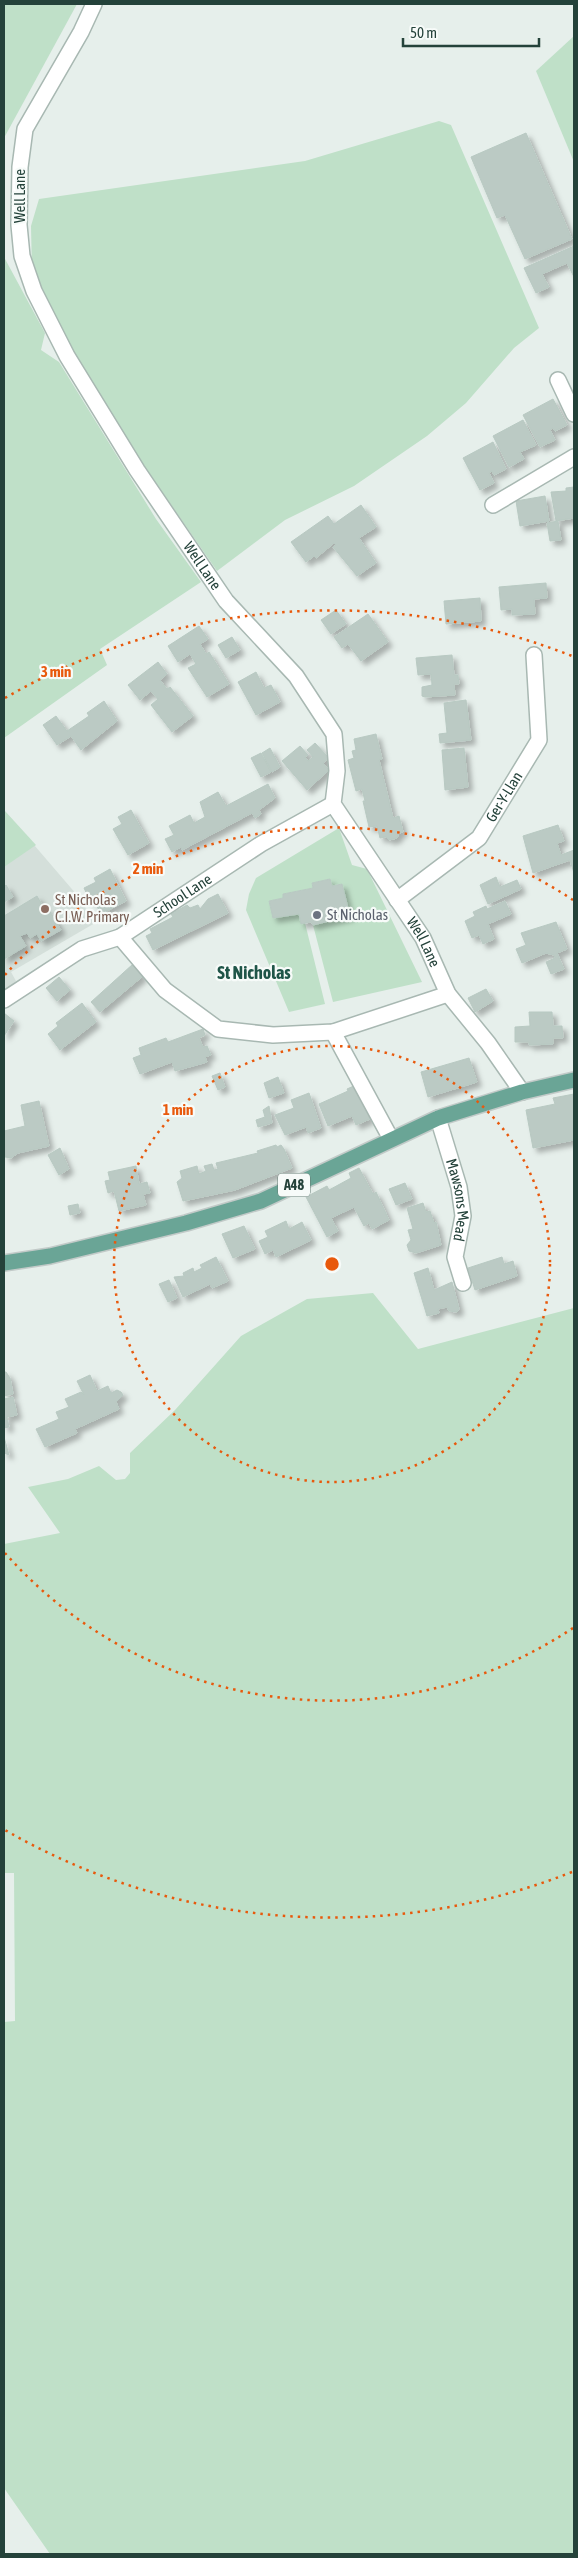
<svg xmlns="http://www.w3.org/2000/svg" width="578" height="2558" viewBox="0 0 578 2558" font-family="'Asap Condensed',sans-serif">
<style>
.built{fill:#d4dfda}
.green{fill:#bfe0c8}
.building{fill:#bbcac4;stroke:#b8c9c2;filter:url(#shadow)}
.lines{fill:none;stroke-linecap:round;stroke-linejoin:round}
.minor-casing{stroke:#a8b8b2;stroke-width:18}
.primary-casing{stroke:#c2cac8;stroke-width:18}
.minor{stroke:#fff;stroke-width:15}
.primary{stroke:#6aa596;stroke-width:15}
.ring{fill:none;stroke:#e8590c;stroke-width:2.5;stroke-dasharray:2.5 5}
.education-dot{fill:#8d6e63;stroke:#f7fbf9;stroke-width:2}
.worship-dot{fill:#6b7280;stroke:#f7fbf9;stroke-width:2}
.labels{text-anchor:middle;stroke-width:4.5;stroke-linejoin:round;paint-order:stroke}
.shield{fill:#f7fbf9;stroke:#637a73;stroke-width:1}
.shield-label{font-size:14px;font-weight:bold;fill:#24423a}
.street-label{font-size:15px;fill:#24423a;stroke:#f7fbf9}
.education-label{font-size:15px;fill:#785e54;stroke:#f7fbf9;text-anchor:start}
.worship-label{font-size:15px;fill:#5b616d;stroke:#f7fbf9;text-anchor:start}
.quarter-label{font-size:18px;font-weight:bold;fill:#1f5548;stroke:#f7fbf9}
.centre{fill:#e8590c;stroke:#f7fbf9;stroke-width:2.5}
.ring-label{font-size:15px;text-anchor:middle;font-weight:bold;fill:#e8590c;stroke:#f7fbf9;stroke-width:4.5;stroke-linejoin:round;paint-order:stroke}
</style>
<defs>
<filter id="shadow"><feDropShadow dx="4.5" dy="4.5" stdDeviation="2.5" flood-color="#0004"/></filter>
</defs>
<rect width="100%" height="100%" fill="#e6efeb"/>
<polygon class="built" points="4,810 77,895 95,923 11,972 16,981 4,992"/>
<g class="green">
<polygon points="4,4 77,4 4,138"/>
<polygon points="574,36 574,162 536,71"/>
<polygon points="439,121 451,125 539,328 514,348 466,403 427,436 354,486 285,520 217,571 140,460 49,315 32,272 31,226 39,199 305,161"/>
<polygon points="4,257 45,333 41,350 59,362 156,519 201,582 100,649 107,665 4,738"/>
<polygon points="4,810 36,845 4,867"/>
<polygon points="339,828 352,865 367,869 422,982 333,1002 313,925 349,916 342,884 332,886 330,879 312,883 313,888 283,894 283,898 269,901 273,917 299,914 305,923 325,1004 289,1012 246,910 249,894 256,878"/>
<polygon points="373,1293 418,1349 574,1308 574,2554 50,2554 4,2488 4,2022 15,2021 14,1873 4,1873 4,1544 60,1533 28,1487 68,1479 99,1466 116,1480 125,1479 130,1473 130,1453 175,1410 241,1336 307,1299"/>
</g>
<g class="building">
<polygon points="526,133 572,239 525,259 505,215 497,218 471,157"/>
<polygon points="574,246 574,277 567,263 542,274 549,287 536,293 524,268"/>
<polygon points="553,399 567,425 555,431 553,428 550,430 555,440 540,447 523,415"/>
<polygon points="523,420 536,445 520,452 524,459 509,467 493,436"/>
<polygon points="493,442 506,469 494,475 492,471 489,473 494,483 480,490 463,458"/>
<polygon points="574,487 574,518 556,521 551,492 566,491 566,488"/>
<polygon points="545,496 549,521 520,526 516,501"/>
<polygon points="361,505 376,527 359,538 376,563 357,576 333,547 336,545 334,543 316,558 314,556 306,562 291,542 328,516 334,524"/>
<polygon points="558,521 561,540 550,541 547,523"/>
<polygon points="546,583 547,598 534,599 535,614 512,615 512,609 501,610 499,587"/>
<polygon points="480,598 481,621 446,624 444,601"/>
<polygon points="336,610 346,624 331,634 321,620"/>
<polygon points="368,614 388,642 361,661 348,644 342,648 334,637"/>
<polygon points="199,626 208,639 200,644 206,654 209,652 229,684 207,697 188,668 196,664 190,654 178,662 168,646"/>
<polygon points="232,637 240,650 226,658 218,645"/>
<polygon points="452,655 454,675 458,675 459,684 454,684 455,695 425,697 422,696 422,687 432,685 431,674 418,675 416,658"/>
<polygon points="158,662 167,674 160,680 167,689 170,687 193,716 172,732 151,705 158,699 151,691 140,700 128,685"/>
<polygon points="256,672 264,688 271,685 280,702 256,715 238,682"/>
<polygon points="466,700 471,740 440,743 439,734 447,733 444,703"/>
<polygon points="104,701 117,721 81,750 71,736 57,745 43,725 56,716 67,731 89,716 87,713"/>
<polygon points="376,734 382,759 379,760 393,818 399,816 403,832 399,833 397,838 389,840 386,837 380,838 377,826 369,827 363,801 365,801 362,789 356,791 348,760 354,758 352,751 356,750 354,739"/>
<polygon points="315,743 329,758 323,763 329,770 307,790 282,761 300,746 308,755 305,757 308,761 313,757 307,750"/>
<polygon points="270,748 280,767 272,772 262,753"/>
<polygon points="464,748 468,787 445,790 442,750"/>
<polygon points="261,753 271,772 261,777 251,758"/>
<polygon points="268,784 275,798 259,810 261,814 255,818 252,813 182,850 181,847 172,852 165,839 174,835 169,826 190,815 194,823 205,817 200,802 218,792 226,806"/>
<polygon points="131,810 149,843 128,855 113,829 122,824 118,817"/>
<polygon points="558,825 564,841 557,843 561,855 574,850 574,873 570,860 533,873 523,836"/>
<polygon points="110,869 126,901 101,914 93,899 90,901 84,888 96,882 94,878"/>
<polygon points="496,877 500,887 517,880 521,889 488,904 480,885"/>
<polygon points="330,879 332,886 342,884 350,916 313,925 311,922 301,924 299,914 273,918 269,901 283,898 283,894 313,888 312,883"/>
<polygon points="6,885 13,897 4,902 4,887"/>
<polygon points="218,894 228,913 153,950 146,936 152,933 150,929 173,917 171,914 187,905 190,908 198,905 200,909 208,899"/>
<polygon points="37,896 46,912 49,910 61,930 41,941 37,934 30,938 27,933 20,936 26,946 4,959 4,916"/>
<polygon points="505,901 511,914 488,924 494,939 483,944 479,935 472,938 465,921 475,916 473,912 486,906 487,909"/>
<polygon points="556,922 567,949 557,953 564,969 551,974 546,962 555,958 554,955 546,953 522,963 516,949 526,945 521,933"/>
<polygon points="133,964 143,976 100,1012 91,1002"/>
<polygon points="59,977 70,990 57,1001 46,988"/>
<polygon points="486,989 493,1001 475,1012 468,998"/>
<polygon points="82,1003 96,1022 60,1050 48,1034 58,1026 56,1023"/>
<polygon points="529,1012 552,1012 553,1026 562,1026 563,1038 553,1038 553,1044 529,1045 529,1042 515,1042 515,1027 530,1026"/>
<polygon points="4,1013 14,1021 4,1036"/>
<polygon points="203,1029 205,1035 199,1038 203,1047 207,1046 211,1055 205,1057 207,1062 175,1071 172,1062 140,1074 133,1058 141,1055 139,1048 166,1038 168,1042"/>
<polygon points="469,1058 477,1082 428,1097 421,1072"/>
<polygon points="220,1073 225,1087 218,1090 212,1076"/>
<polygon points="278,1077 284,1093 269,1098 264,1083"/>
<polygon points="356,1085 370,1119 356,1125 352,1116 328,1126 319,1104 348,1091 347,1089"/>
<polygon points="309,1093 321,1128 308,1133 306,1127 285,1135 275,1115 294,1108 291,1100"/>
<polygon points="574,1094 574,1140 533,1148 526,1110 555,1104 553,1098"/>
<polygon points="39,1101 49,1146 18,1153 11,1158 5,1157 4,1131 25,1126 21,1105"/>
<polygon points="269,1106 272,1123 258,1127 256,1120 265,1117 263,1110"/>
<polygon points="276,1145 277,1147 281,1145 284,1149 292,1168 235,1190 183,1201 177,1182 182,1178 180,1171 197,1166 199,1174 206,1171 204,1166 212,1164 214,1170 218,1169 216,1163 258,1153 257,1151"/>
<polygon points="60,1148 69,1169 59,1175 48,1155"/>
<polygon points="136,1166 139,1184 147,1182 150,1193 143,1194 146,1205 119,1211 114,1191 108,1193 105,1181 110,1180 108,1172"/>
<polygon points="359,1168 373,1194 376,1192 389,1220 372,1229 369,1223 364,1226 354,1207 331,1218 338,1231 327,1237 306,1197 327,1186 329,1190 351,1178 349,1173"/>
<polygon points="405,1183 412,1199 396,1205 389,1189"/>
<polygon points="423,1203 426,1212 430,1211 434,1223 436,1222 441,1245 416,1253 409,1251 407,1245 411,1240 408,1230 413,1229 407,1208"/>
<polygon points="78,1204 80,1213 70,1215 68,1206"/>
<polygon points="286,1221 289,1229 302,1222 311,1240 276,1257 273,1250 265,1254 259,1241 268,1237 265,1231"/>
<polygon points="244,1226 255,1249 233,1258 222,1234"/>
<polygon points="216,1257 228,1281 212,1288 210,1284 183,1297 174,1277 184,1276 183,1273 193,1268 194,1272 202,1268 200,1265"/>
<polygon points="502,1257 504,1264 513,1261 517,1276 475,1290 468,1268"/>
<polygon points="428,1268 434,1290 452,1282 459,1309 457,1312 449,1311 447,1307 438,1309 439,1313 427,1316 414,1273"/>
<polygon points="169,1280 177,1298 168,1302 159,1284"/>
<polygon points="4,1372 6,1372 10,1378 13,1394 4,1396"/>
<polygon points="90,1375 97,1391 108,1386 111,1393 117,1390 121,1392 123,1395 116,1402 119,1409 75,1429 77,1433 45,1447 36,1429 59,1419 56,1412 69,1407 65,1399 81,1392 84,1395 77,1381"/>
<polygon points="13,1397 17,1415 7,1417 9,1427 4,1428 4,1399"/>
<polygon points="4,1437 9,1455 4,1453"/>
</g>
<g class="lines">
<g class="minor-casing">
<g id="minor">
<path id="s1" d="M94 4 81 32 25 129 20 167 19 225 22 256 34 291 67 356 137 470 226 601 296 676 334 734 337 771 333 804 423 938 448 994 488 1043 522 1092"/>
<polyline points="558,380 574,414"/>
<polyline points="493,505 574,457"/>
<path id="s2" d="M397 900 479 838 539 740 534 655"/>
<polyline points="120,937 165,990 218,1029 273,1035 333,1032 448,994"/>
<path id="s3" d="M4 1000 82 949 120 937 261 844 333 804"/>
<polyline points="333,1032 391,1139"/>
<path id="s4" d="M438 1118 459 1187 463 1216 455 1257 463 1283"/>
</g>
</g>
<g class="primary-casing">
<polyline id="primary" points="4,1263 50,1256 186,1223 261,1201 438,1118 522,1092 574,1080"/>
</g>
<use href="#minor" class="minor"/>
<use href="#primary" class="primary"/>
</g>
<g class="ring">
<circle cx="332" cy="1264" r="218"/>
<path d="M573 1628A436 436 0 0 1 5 1553M5 975A436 436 0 0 1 573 900"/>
<path d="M572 1872A654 654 0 0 1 5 1830M5 698A654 654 0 0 1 572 656"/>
</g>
<circle class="education-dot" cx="45" cy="909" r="5"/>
<circle class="worship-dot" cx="317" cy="915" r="5"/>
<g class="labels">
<rect class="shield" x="278" y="1173.5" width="32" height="23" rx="4"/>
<g class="shield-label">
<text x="294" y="1190">A48</text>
</g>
<g class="street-label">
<text transform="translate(20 196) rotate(-90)" y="5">Well Lane</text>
<text dy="5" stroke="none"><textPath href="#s1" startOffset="630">Well Lane</textPath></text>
<text dy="5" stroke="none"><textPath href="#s2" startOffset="151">Ger-Y-Llan</textPath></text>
<text dy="5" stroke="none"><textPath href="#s3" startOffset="208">School Lane</textPath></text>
<text dy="5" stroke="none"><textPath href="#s1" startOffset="1080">Well Lane</textPath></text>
<text dy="5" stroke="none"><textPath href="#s4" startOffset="85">Mawsons Mead</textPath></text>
</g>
<g class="education-label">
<text x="55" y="905">St Nicholas<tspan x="55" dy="17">C.I.W. Primary</tspan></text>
</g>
<g class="worship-label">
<text x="327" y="920">St Nicholas</text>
</g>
<g class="quarter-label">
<text x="254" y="979">St Nicholas</text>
</g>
</g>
<circle cx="332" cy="1264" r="8" class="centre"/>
<g class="ring-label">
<text x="56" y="677">3 min</text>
<text x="148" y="874">2 min</text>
<text x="178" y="1115">1 min</text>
</g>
<rect width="578" height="2558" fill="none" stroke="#24423a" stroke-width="10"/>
<path d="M403 38v8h136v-8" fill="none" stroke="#24423a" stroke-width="2.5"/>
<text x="410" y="38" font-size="15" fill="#24423a" stroke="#f7fbf9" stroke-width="4" paint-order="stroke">50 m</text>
</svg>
